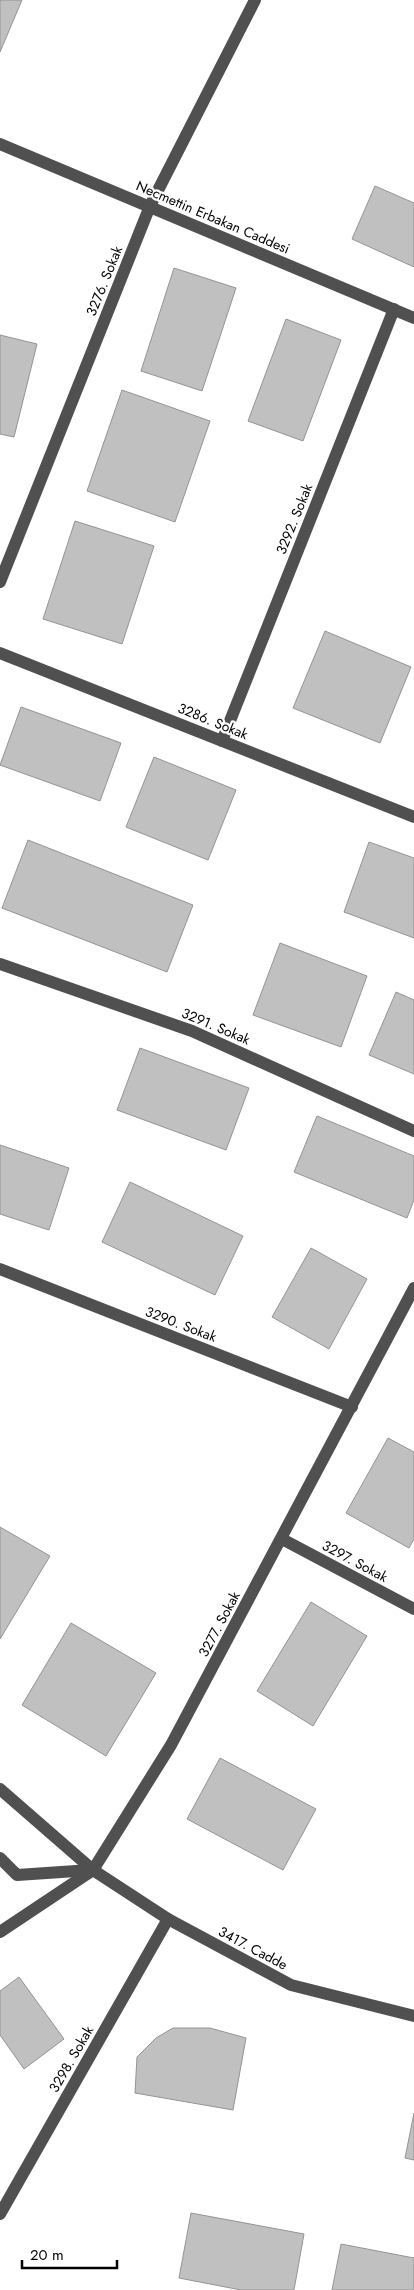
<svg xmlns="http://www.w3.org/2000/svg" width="414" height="2290" viewBox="0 0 414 2290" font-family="Jost,sans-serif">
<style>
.building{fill:#c0c0c0;stroke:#949494}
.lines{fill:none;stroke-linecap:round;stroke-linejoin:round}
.minor{stroke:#505050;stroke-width:12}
.labels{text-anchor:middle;stroke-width:4.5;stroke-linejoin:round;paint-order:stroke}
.street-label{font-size:14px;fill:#000;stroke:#fff}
</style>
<rect width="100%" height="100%" fill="#fff"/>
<g class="building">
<polygon points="0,0 22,0 0,52"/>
<polygon points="375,186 414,203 414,267 352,239"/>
<polygon points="174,268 236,288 202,391 141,371"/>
<polygon points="286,319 341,340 303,441 248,421"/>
<polygon points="0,335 37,344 14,437 0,434"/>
<polygon points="122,390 210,421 175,522 87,491"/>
<polygon points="75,521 154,546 122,644 43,619"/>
<polygon points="325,631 411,667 380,743 293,708"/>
<polygon points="21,707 121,743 100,801 0,765"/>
<polygon points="154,757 236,790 208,860 126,827"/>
<polygon points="28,840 193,905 167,972 2,908"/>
<polygon points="369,842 414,858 414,938 344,912"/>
<polygon points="280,943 367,976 341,1047 253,1015"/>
<polygon points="396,992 414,1000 414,1074 369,1055"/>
<polygon points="140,1048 249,1088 226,1150 117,1110"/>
<polygon points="317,1116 414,1156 414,1200 407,1218 294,1172"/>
<polygon points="0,1145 69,1168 49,1230 0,1214"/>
<polygon points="130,1182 243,1236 215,1295 102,1242"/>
<polygon points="311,1248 367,1279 329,1349 272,1317"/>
<polygon points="388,1438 414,1452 414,1539 409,1548 346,1513"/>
<polygon points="0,1527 50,1556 0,1639"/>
<polygon points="311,1602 367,1636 313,1726 257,1691"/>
<polygon points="71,1623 156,1673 106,1756 22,1705"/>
<polygon points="220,1758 316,1809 283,1870 187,1819"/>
<polygon points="19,1977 64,2039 24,2069 0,2035 0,1991"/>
<polygon points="173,2028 210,2028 246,2038 233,2110 135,2093 137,2057 156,2038"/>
<polygon points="414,2113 414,2160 405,2158"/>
<polygon points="191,2213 304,2234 294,2290 241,2290 179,2278"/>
<polygon points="341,2244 414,2258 414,2290 332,2290"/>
</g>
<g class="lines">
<g class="minor">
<polyline points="0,144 414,318"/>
<polyline points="0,582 150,206 255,0"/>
<polyline points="0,653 414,817"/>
<polyline points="222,741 394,309"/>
<polyline points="0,964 192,1031 414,1131"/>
<polyline points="0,1269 352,1407"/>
<polyline points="282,1539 414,1609"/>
<polyline points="0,1789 93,1870 168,1919 291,1985 414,2016"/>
<polyline points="0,1858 17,1875 91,1870"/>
<polyline points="0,1932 93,1870 171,1745 414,1288"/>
<polyline points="0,2214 168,1919"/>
</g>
</g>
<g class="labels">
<g class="street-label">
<text transform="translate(213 217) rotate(23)" y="5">Necmettin Erbakan Caddesi</text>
<text transform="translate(104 281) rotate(-68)" y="5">3276. Sokak</text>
<text transform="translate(294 519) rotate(-68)" y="5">3292. Sokak</text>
<text transform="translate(213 721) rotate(22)" y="5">3286. Sokak</text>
<text transform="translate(216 1026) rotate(23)" y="5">3291. Sokak</text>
<text transform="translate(181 1324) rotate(21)" y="5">3290. Sokak</text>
<text transform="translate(355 1561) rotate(28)" y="5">3297. Sokak</text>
<text transform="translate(219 1624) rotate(-62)" y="5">3277. Sokak</text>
<text transform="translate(253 1948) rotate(28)" y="5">3417. Cadde</text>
<text transform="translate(71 2059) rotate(-60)" y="5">3298. Sokak</text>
</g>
</g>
<path d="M22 2260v8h95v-8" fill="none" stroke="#000000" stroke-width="2.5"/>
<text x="30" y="2260" font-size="15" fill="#000000" stroke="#ffffff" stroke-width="4" paint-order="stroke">20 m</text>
</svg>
